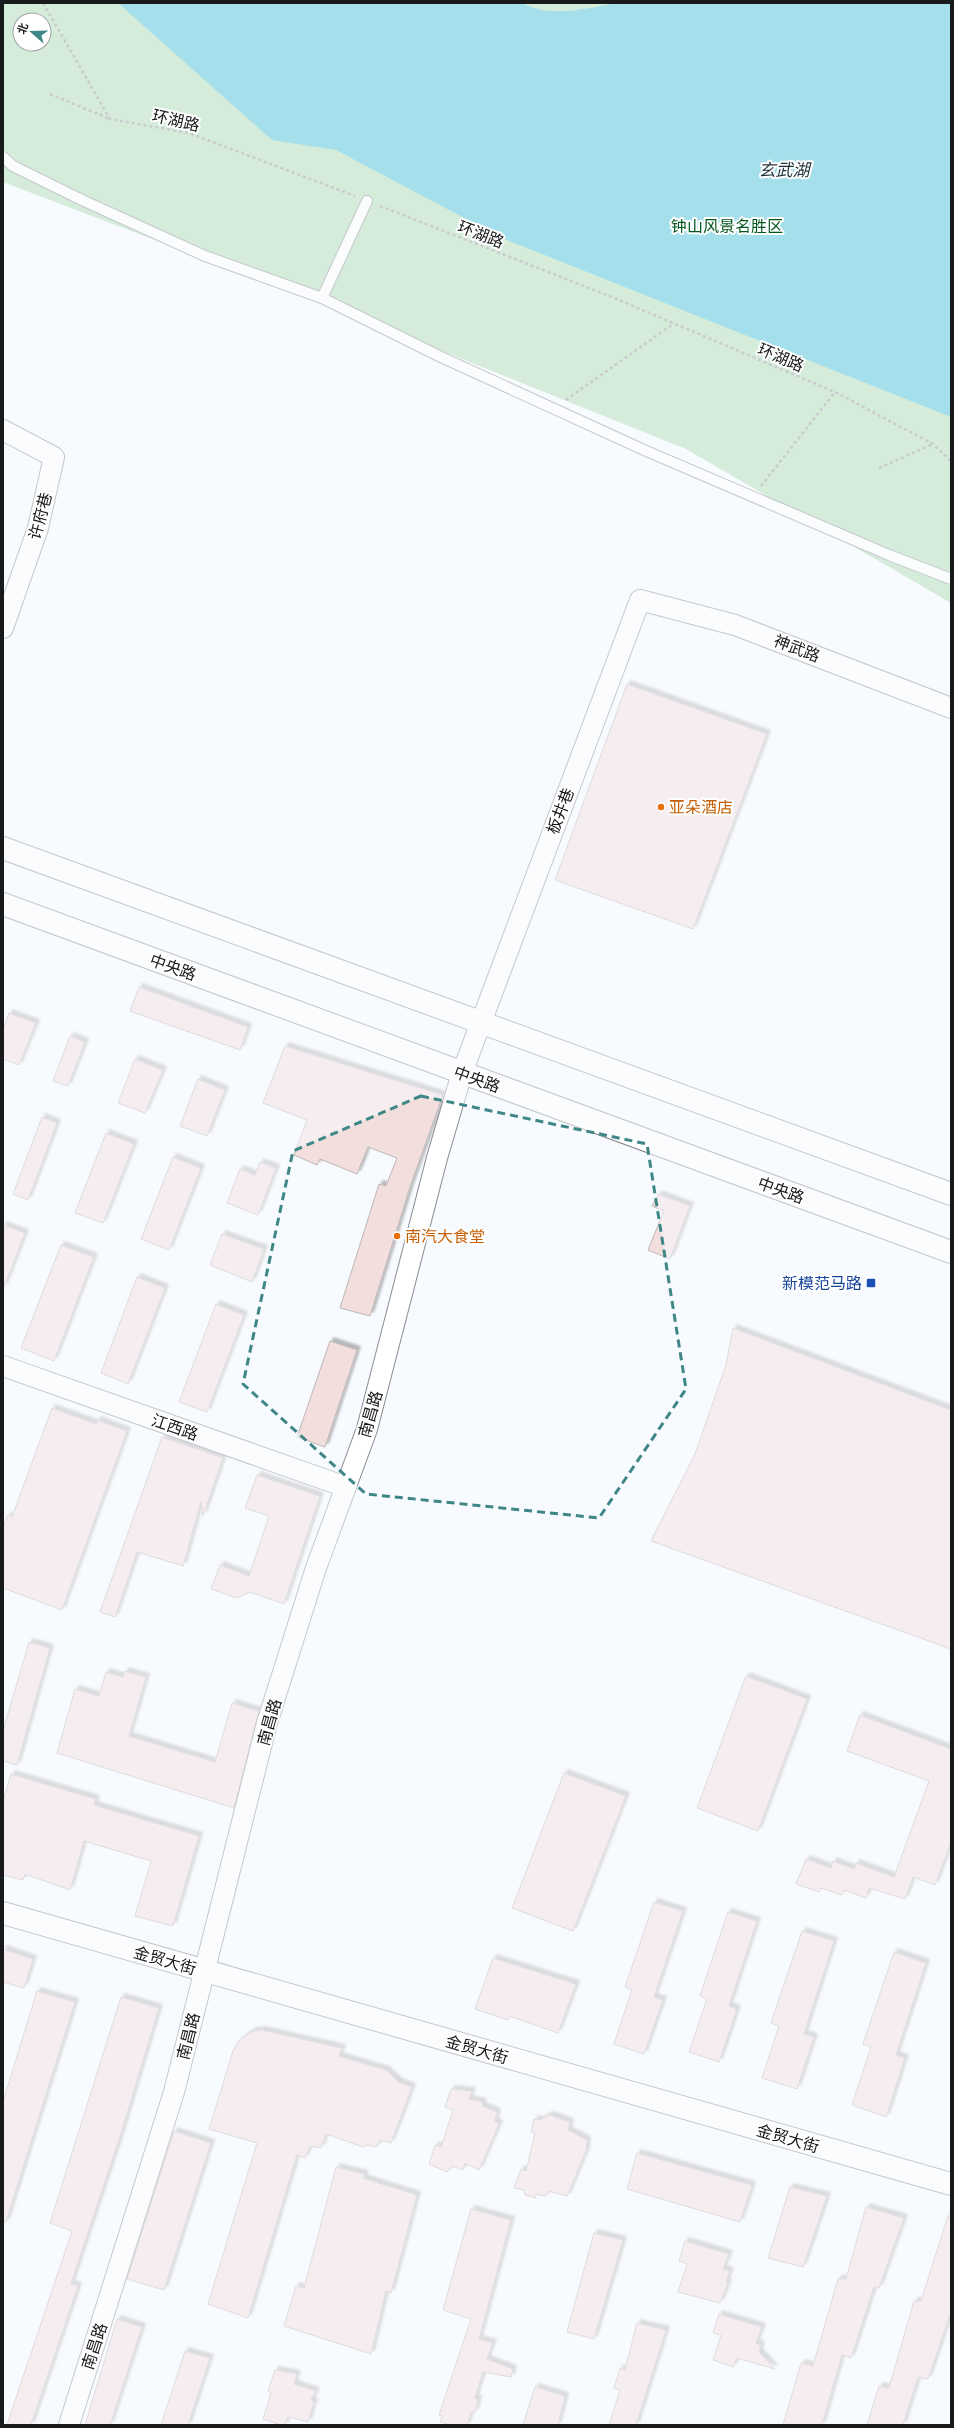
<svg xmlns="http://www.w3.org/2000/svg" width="954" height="2428" viewBox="0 0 954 2428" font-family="Jost,'Noto Sans SC',sans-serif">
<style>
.green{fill:#a9dbae;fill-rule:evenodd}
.water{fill:#3fbfd6}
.building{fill:#f2dedd;stroke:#beb7b6;filter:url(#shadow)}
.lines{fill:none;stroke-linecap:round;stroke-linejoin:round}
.service-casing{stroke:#898c91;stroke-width:12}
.minor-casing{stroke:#898c91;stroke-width:22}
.tertiary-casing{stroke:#898c91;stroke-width:24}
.primary-casing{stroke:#898c91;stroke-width:24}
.path{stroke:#919396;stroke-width:2.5;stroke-dasharray:3 3;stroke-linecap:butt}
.service{stroke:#fff;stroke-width:10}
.minor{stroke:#fff;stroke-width:20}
.tertiary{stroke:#fff;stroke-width:22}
.primary{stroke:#fff;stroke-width:22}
.marked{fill:none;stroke:#3f8787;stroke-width:3;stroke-dasharray:8 5;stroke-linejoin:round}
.food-dot{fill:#e8710a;stroke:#fff;stroke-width:1.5}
.transit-dot{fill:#1a4fb4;stroke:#fff;stroke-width:1.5}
.labels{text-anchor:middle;stroke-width:4;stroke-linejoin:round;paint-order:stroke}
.street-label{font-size:16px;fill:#18191b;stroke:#fff}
.park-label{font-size:16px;fill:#02561d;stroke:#fff}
.food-label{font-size:16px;fill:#c56008;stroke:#fff;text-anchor:start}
.transit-label{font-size:16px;fill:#164399;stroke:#fff;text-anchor:end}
.water-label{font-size:17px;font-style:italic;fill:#1d3237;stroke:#fff}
</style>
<defs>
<filter id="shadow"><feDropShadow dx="3.5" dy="-3.5" stdDeviation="1" flood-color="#0004"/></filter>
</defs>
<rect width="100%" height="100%" fill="#f7fafe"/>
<path class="green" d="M3 3H951V603L686 449 375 324 3 182ZM20 20H44V44H20Z"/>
<path class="water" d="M118 3H522C549 18 586 9 615 3H951V417L502 238 336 150 272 140Z"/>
<g class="building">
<polygon points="627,684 767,734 693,929 555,880"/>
<polygon points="139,987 248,1027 240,1050 130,1011"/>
<polygon points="9,1013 36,1023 19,1065 3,1059 3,1029"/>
<polygon points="70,1036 85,1042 68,1086 53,1081"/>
<polygon points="285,1046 443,1095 410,1187 370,1316 340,1308 379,1184 386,1186 397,1158 368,1147 357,1174 320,1159 317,1165 294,1155 307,1120 263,1103"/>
<polygon points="135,1059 163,1070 145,1113 118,1103"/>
<polygon points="198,1079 225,1090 207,1136 180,1126"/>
<polygon points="42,1117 57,1123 28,1200 13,1194"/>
<polygon points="106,1133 134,1144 103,1223 75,1213"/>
<polygon points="173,1157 201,1168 169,1250 141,1239"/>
<polygon points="260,1162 276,1168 258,1215 227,1203 240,1169 255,1175"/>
<polygon points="658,1194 690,1206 670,1259 648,1250 664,1211 652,1206"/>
<polygon points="3,1225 25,1233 4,1287 3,1287"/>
<polygon points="222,1234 264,1249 252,1282 210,1265"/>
<polygon points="61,1245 94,1257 54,1361 21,1348"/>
<polygon points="137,1277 165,1288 128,1384 101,1373"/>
<polygon points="216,1304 244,1315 207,1412 179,1402"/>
<polygon points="733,1328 951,1410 951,1649 651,1541 695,1454 726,1365"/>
<polygon points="330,1341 357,1350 325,1447 297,1437"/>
<polygon points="52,1408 96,1424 97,1420 127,1431 62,1610 3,1588 3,1527 8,1515 12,1517"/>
<polygon points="162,1437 223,1458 203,1516 201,1502 183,1566 137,1552 115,1617 100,1612"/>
<polygon points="257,1475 320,1496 284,1604 250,1592 237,1598 211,1589 220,1565 249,1576 269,1516 245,1508"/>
<polygon points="29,1642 50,1648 17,1765 3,1761 3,1731"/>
<polygon points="125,1671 146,1677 129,1736 215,1762 232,1703 259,1711 234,1808 57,1753 75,1689 99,1696 106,1672 123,1677"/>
<polygon points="746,1676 807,1699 758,1831 697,1808"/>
<polygon points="860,1715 951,1749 951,1842 935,1885 913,1877 905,1899 869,1888 866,1898 844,1890 842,1895 821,1888 819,1892 796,1884 806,1859 831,1868 833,1861 854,1869 856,1863 894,1877 929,1781 847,1751"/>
<polygon points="564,1773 626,1796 573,1931 512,1908"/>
<polygon points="11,1774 96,1799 94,1805 199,1836 173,1926 135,1916 151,1861 84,1841 70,1890 25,1874 23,1880 3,1875 3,1801"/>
<polygon points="654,1902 683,1911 654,1997 663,2000 644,2054 614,2044 632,1990 625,1987"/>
<polygon points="728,1912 757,1921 729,2006 737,2009 719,2062 689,2052 707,1999 700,1996"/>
<polygon points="802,1931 834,1941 804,2034 814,2037 797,2089 762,2078 779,2026 771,2023"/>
<polygon points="3,1949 33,1959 24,1988 3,1982"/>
<polygon points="894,1952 926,1963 896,2055 905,2058 886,2117 852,2105 871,2047 863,2044"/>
<polygon points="493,1958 576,1984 558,2033 509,2016 508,2020 475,2009"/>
<polygon points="37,1991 75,2002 6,2222 3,2222 3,2102"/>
<polygon points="121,1997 159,2008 120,2137 71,2284 78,2286 31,2425 7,2425 72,2231 50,2223"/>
<polygon points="262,2030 342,2048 339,2056 386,2070 399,2082 412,2087 391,2143 380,2140 376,2147 367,2145 363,2147 326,2134 321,2148 310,2146 305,2158 297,2155 248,2318 208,2304 257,2143 209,2129 233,2051 239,2041 245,2036 253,2031"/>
<polygon points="451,2089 472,2091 469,2099 483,2102 482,2106 497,2112 495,2121 499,2124 479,2170 465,2163 463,2170 452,2166 447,2172 429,2164 435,2145 441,2147 453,2110 445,2107"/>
<polygon points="550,2115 570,2122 568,2130 587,2140 586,2151 567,2196 548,2191 546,2196 536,2194 535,2198 525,2195 524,2190 514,2188 521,2169 526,2171 535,2133 531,2132 534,2119 540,2120"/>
<polygon points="174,2131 211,2143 164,2290 127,2279"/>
<polygon points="637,2153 752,2185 740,2222 627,2189"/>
<polygon points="336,2167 365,2174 363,2178 417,2195 391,2293 386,2291 371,2354 284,2326 296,2286 304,2288"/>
<polygon points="790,2187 827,2196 803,2267 768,2258"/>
<polygon points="866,2207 904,2218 879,2288 874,2287 851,2358 842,2355 822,2425 783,2425 801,2363 813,2366 838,2279 846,2279"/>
<polygon points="471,2209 511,2220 479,2339 493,2343 487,2359 513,2369 511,2377 483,2372 475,2398 478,2399 475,2412 471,2412 467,2425 450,2425 440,2422 442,2416 439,2415 471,2319 443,2310"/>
<polygon points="948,2216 951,2216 951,2312 928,2379 918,2377 903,2425 867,2425 879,2386 889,2388 914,2301 921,2301"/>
<polygon points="594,2233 623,2240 594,2339 567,2332"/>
<polygon points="685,2241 729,2254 723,2269 730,2271 726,2282 728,2283 720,2303 678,2292 687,2264 679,2261"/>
<polygon points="719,2314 762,2327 756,2343 761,2345 759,2352 775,2369 737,2358 733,2367 713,2360 721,2335 713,2333"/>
<polygon points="117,2319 142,2327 110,2425 85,2425"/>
<polygon points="637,2323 666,2330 636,2425 609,2425 620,2390 614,2388 620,2368 625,2370"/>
<polygon points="185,2351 210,2358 188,2425 161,2425"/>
<polygon points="275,2370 297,2374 294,2384 316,2391 311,2400 314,2402 308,2422 288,2417 285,2425 281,2425 263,2419 271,2393 268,2391"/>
<polygon points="535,2387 565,2396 558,2425 523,2425"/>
</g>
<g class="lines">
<g class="service-casing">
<g id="service">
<polyline points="3,157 13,166 82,200 205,256 322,298 441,357 644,450 889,555 951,579"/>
<polyline points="322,298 367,201"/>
</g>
</g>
<g class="minor-casing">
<g id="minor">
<polyline points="3,430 54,457 38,528 3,628"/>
<polyline points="3,1366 346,1487"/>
<polyline points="69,2425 174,2092 267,1723 316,1568 367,1429 437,1158 462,1073 640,600 735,625 951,708"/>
</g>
</g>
<g class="tertiary-casing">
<polyline id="tertiary" points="3,1913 951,2184"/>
</g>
<g class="primary-casing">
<g id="primary">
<polyline points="3,848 951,1194"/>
<polyline points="3,904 951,1252"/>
</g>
</g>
<g class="path">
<polyline points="43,3 110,119 189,133 355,196"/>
<polyline points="50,94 110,119"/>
<polyline points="380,206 612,297 835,392 933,444 951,461"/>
<polyline points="566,400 673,324"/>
<polyline points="879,468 933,444"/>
<polyline points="761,486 835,392"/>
</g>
<use href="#service" class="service"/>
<use href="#minor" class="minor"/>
<use href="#tertiary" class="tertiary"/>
<use href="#primary" class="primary"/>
</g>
<path d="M0 0H954V2428H0ZM421 1096 647 1144 686 1389 599 1518 366 1494 243 1384 293 1151Z" fill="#f7fafe" fill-opacity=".55" fill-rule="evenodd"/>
<path class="marked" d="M421 1096 647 1144 686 1389 599 1518 366 1494 243 1384 293 1151Z"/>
<g class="food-dot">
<circle cx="661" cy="807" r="4"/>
<circle cx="397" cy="1236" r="4"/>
</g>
<rect class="transit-dot" x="866" y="1278" width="10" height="10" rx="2"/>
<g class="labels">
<g class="street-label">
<text transform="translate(176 120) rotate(13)" y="6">环湖路</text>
<text transform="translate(481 234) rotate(21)" y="6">环湖路</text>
<text transform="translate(781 357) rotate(23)" y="6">环湖路</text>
<text transform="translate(40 516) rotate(-75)" y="6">许府巷</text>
<text transform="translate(797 648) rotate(21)" y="6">神武路</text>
<text transform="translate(560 811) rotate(-69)" y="6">板井巷</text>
<text transform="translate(173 967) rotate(20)" y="6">中央路</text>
<text transform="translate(477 1079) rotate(20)" y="6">中央路</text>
<text transform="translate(781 1190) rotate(20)" y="6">中央路</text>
<text transform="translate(370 1414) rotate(-74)" y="6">南昌路</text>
<text transform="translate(175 1427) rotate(19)" y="6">江西路</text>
<text transform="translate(269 1722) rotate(-74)" y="6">南昌路</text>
<text transform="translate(165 1960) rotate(16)" y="6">金贸大街</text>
<text transform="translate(188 2036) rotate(-76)" y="6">南昌路</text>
<text transform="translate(477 2049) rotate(16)" y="6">金贸大街</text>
<text transform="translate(788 2138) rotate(16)" y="6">金贸大街</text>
<text transform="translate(94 2346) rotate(-72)" y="6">南昌路</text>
</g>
<g class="park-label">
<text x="727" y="232">钟山风景名胜区</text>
</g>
<g class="food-label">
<text x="669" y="813">亚朵酒店</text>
<text x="405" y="1242">南汽大食堂</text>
</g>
<g class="transit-label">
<text x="862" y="1289">新模范马路</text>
</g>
<g class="water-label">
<text x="784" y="176">玄武湖</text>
</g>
</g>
<rect width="954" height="2428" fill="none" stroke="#18191b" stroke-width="8"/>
<g transform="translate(32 32) rotate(290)"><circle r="19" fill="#ffffff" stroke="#a3a3a4"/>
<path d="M0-3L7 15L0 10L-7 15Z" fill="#3f8787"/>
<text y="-6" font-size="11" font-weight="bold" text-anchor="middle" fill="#18191b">北</text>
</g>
</svg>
